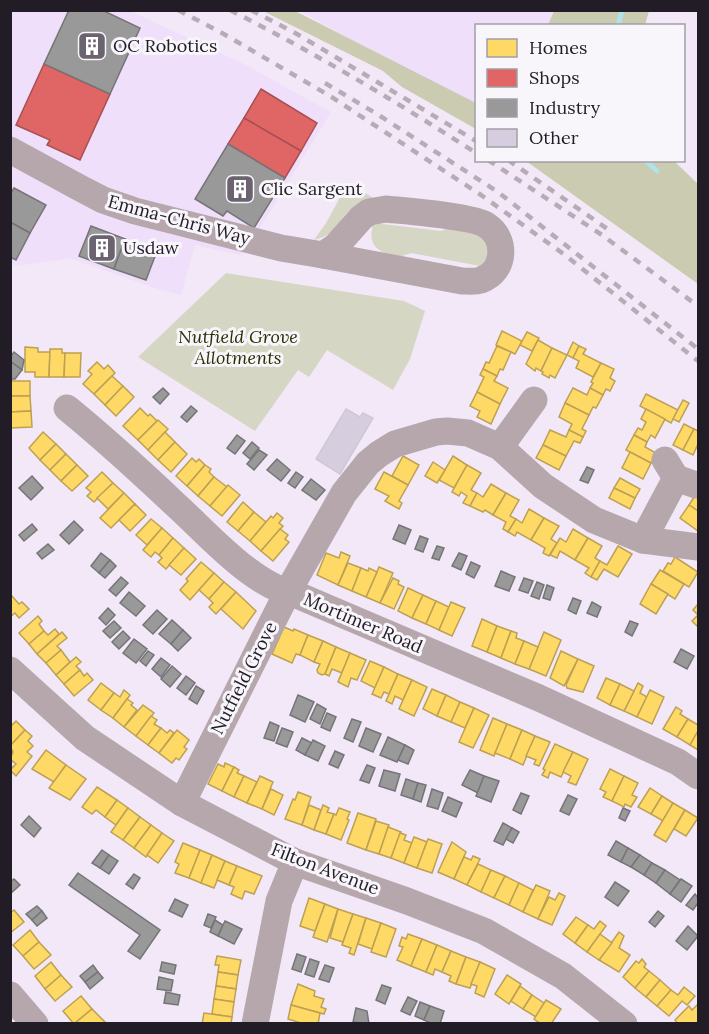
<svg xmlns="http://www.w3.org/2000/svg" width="709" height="1034" viewBox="0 0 709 1034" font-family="Lora,serif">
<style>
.built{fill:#efdffa}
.green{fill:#d6d6c4}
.forest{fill:#cacbb1}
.homes{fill:#ffd966;stroke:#bda053;stroke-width:1.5}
.shops{fill:#e06666;stroke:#a75053;stroke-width:1.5}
.industry{fill:#999;stroke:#757477;stroke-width:1.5}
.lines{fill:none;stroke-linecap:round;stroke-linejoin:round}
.stream{stroke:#ade4ea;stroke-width:5}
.building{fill:#d6cedf;stroke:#cec8d5;stroke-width:1.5}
.minor{stroke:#b6a7ac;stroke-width:27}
.rail{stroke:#b7acb6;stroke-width:4.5;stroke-dasharray:8 8;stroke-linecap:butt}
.labels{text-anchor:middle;stroke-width:6;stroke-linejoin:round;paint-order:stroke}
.poi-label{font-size:18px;fill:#221c27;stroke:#f8f5fb;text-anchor:start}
.street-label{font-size:18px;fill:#221c27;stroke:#f8f5fb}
.park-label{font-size:18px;font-style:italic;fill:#2b3000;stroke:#f8f5fb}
</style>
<rect width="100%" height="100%" fill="#f2e8f8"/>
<g class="built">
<polygon points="10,11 130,11 240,62 331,112 262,225 240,255 195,245 181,295 151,287 70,258 17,266 10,263"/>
<polygon points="301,11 554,11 548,25 476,26 476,112"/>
</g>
<g class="green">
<path d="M348 183 377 200C367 202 357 204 350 210 335 224 336 235 314 240L326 223Z"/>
<path d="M374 223 441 231 459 224 475 226 494 252 480 266 411 253 396 258C377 251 366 244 374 223Z"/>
<polygon points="226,273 404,301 425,311 410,359 393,390 327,350 309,377 298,370 255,431 138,357"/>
</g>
<g class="forest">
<polygon points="263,11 295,11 476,103 476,129 402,87 383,71"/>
<polygon points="554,11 554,10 649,11 645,25 548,25"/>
<polygon points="526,161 674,161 698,184 698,284"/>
</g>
<g class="homes">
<polygon points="502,331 522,341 515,354 496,345"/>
<polygon points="527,332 539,338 532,351 520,345"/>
<polygon points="538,340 552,348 541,371 536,368 535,371 526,364"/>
<polygon points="573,342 579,346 573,358 567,355"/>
<polygon points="497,346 511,352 503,370 500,369 497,376 483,369 486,362 489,363"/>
<polygon points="579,346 586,349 583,354 601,363 593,377 576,368 579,361 573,358"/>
<polygon points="25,347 38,348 38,352 50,352 49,377 35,377 35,372 25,372"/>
<polygon points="552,348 567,355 555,378 550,375 549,378 542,374 543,372 541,371"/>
<polygon points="50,349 62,349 62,353 65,353 64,377 49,377"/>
<polygon points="65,353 81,353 80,377 64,377"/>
<polygon points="97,362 104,369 108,365 115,373 94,394 83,384 92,374 88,371"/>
<polygon points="601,363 614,369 610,378 615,381 610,391 606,389 603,395 590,388 593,383 591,382"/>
<polygon points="483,369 497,376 494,381 508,388 500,404 477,392 484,377 480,375"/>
<polygon points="112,376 123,386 105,405 94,394"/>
<rect x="10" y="381" width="20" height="15"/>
<polygon points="123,386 134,397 116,416 105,405"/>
<polygon points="573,388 587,395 590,388 603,395 596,408 593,407 589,415 565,403"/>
<polygon points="477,392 500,404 491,424 477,417 480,411 470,406"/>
<polygon points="646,394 678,410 671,423 640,406"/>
<polygon points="10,396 30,396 31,411 10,412"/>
<polygon points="683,400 689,403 679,422 673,419"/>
<polygon points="565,403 589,415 582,429 586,431 583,437 569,430 572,424 559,417"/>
<polygon points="140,408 148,416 150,414 157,421 138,440 123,426"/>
<polygon points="646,409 665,419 655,438 651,435 647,442 634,435 638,428 642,430 646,422 641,419"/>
<polygon points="31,411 32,427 10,428 10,412"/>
<polygon points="158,420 168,429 148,450 138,440"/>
<polygon points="684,424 694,429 683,450 673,445"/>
<polygon points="694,429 698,431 698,444 693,455 683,450"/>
<polygon points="550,430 566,437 569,430 583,437 580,443 574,441 566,456 543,445"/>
<polygon points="43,432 56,444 40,460 29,448"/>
<polygon points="165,432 175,442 158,460 148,450"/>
<polygon points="634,435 647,442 645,447 656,453 651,463 626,450"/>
<polygon points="175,442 187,454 171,472 158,460"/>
<polygon points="56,444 66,454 50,470 40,460"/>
<polygon points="543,445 566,456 559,470 536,458"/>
<polygon points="630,452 651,463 643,479 622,468"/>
<polygon points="66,454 77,465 61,481 50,470"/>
<polygon points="403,456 419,465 408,485 392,476"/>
<polygon points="453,456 467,465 454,488 439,480"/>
<polygon points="192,458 196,462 199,459 205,465 187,486 176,476"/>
<polygon points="433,462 445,470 437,483 425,476"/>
<polygon points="77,465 88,476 72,491 61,481"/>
<polygon points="205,465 211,469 209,472 214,477 198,496 187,486"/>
<polygon points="467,465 481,473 471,490 477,493 470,506 463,503 467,496 461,492 459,496 452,492"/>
<polygon points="102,472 113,483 94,502 87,496 91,492 86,488"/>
<polygon points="384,472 408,485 399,501 402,503 399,509 385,501 389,496 375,489"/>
<polygon points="214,477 227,487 210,506 198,496"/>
<polygon points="620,478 640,489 635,498 614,488"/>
<polygon points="113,483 124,493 108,509 97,498"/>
<polygon points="491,484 506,493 493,515 485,510 483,512 470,506 477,493 483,497"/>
<polygon points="228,485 240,495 222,516 210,506"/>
<polygon points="614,488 635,498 630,509 609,498"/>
<polygon points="124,493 135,504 111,528 100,518"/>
<polygon points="506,493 519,500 510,516 516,519 508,532 503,529 506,522 493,515"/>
<polygon points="696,494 698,495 698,511 689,505"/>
<polygon points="243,502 254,512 238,531 227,522"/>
<polygon points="135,504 146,515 130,531 119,520"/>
<polygon points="689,505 698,511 698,531 680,518"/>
<polygon points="529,509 544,518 531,540 517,532 515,536 508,532 516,519 522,523"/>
<polygon points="254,512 266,522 250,541 238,531"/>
<polygon points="277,513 283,518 279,523 283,526 261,551 250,541 271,516 273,518"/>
<polygon points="544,518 559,526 551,539 557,543 549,556 543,553 545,548 531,540"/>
<polygon points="151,519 162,528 147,545 136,535"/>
<polygon points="162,528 173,538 159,555 155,552 151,557 143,550"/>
<polygon points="280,529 288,535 285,539 289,542 273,561 261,551"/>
<polygon points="573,529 588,538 575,560 560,551 557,558 550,555 560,538 566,542"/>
<polygon points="173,538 184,548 166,569 158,562 162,558 159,555"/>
<polygon points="588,538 602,546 595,558 600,561 591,577 585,573 589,568 575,560"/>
<polygon points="618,546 632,554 618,577 604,569 597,580 591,577 600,561 607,565"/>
<polygon points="184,548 196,559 181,575 169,565"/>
<polygon points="341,552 350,556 338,585 317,575 326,553 339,558"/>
<polygon points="675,557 698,572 689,587 663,571 668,563 671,564"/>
<polygon points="201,562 214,573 190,600 180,590 188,581 186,579"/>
<polygon points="348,563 361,568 352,591 338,585"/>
<polygon points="379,567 393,573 380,603 366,597"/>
<polygon points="361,568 368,571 369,568 377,572 366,597 352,591"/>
<polygon points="660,570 684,584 675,599 651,584"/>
<polygon points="214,573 224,582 209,599 199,590"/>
<polygon points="393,578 399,581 398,584 404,587 394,609 380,603"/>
<polygon points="224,582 236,592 216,614 209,607 213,603 209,599"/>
<polygon points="651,584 668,594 656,614 640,604"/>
<polygon points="408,588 423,595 412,618 398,611"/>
<polygon points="236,592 256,611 243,629 221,609"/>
<polygon points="11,595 19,604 22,602 29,609 19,618 15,613 10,617"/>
<polygon points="423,595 436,601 426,624 412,618"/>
<polygon points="436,601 449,607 439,630 426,624"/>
<polygon points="451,602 465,608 452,636 439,630"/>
<polygon points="698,604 698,627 692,621 698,615 693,610"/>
<polygon points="38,616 42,621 39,624 44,631 29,644 19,633"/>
<polygon points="482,619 497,626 487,652 472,646"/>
<polygon points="497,626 511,631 501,658 487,652"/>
<polygon points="284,627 293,631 294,629 308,635 300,655 296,654 292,663 272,654"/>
<polygon points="55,629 59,634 37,654 29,644 44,631 48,635"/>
<polygon points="511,631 517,633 516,638 524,641 515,664 501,658"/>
<polygon points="62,632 67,638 57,646 61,650 46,663 37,654"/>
<polygon points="544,632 561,640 546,676 529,669"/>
<polygon points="308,635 323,641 314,662 300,655"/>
<polygon points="323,641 336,647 325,674 322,675 318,673 317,670 320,664 314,662"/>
<polygon points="524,641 538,647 529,669 515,664"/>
<polygon points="336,647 350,653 342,673 332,669 329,676 325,674"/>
<polygon points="61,650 70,662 56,675 46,663"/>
<polygon points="561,651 578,659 564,686 550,678"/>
<polygon points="350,653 366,660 357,680 351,678 348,687 338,682"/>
<polygon points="76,657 81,662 76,666 80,670 64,684 56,675"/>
<polygon points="578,659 594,666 583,692 567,688 566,685"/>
<polygon points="370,661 384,667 375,688 361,681"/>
<polygon points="384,667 398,674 389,694 384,692 381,698 372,694"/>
<polygon points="80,670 84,676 87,673 93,680 74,696 64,684"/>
<polygon points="398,674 412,680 403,700 395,696 392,704 386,701"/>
<polygon points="606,678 620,684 610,705 597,698"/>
<polygon points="412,680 427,687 414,716 399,709"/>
<polygon points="101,683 114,693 101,710 88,700"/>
<polygon points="638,683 643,686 640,693 647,697 637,717 624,711"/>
<polygon points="620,684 634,691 624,711 610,705"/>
<polygon points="432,689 446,695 437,716 423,709"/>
<polygon points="124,690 130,695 113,718 101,710 114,693 120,697"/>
<polygon points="650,690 664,697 652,724 637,717"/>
<polygon points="446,695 460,702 451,722 437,716"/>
<polygon points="127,699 133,703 131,705 137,710 124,727 113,718"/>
<polygon points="460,702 474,708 465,728 451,722"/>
<polygon points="143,705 154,713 136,736 124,727"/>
<polygon points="676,707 682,711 680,714 688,719 677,737 663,729"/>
<polygon points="474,708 489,715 473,748 459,742"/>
<polygon points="151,716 157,720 154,724 161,728 148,745 136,736"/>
<polygon points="493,718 507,724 494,756 480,750"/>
<polygon points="688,719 698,725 698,731 690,745 677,737"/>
<polygon points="16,721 25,730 10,746 10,724 12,725"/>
<polygon points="507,724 522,730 510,759 495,753"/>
<polygon points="161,728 167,733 170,730 174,733 159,753 148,745"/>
<polygon points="25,730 32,736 28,741 33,746 27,752 32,756 16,776 10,770 16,764 10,759 13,752 10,746"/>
<polygon points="177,730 189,740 184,747 187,749 179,760 176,758 172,763 159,753"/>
<polygon points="522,730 535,736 523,765 510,759"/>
<polygon points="698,731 698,750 690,745"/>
<polygon points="535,736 550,742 539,766 534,764 536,760 526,756"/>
<polygon points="555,744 573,752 561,777 550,772 548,778 542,775 545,770 543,769"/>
<polygon points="46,750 66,765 54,782 32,769"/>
<polygon points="573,752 588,759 576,785 568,782 571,776 563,772"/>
<polygon points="225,763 234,767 222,791 208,784 218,764 224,767"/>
<polygon points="66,765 86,779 70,800 49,788"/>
<polygon points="234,767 239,770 237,773 244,776 234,797 222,791"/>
<polygon points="610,769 624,776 612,801 603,797 606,792 600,789"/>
<polygon points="244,776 257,782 247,803 234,797"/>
<polygon points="260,776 273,782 262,809 247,803"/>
<polygon points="624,776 638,783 632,795 637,797 631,807 625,804 624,807 612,801"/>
<polygon points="97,787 117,800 105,817 96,810 92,814 82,807"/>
<polygon points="650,788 662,796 651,814 638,807"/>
<polygon points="271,789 283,795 274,815 262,809"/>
<polygon points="298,792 311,797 302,825 285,819 293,799 295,800"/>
<polygon points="662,796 673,803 663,821 651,814"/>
<polygon points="117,800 128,808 116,825 105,817"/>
<polygon points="673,803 685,810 666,842 654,835"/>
<polygon points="309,805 321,810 314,830 302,825"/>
<polygon points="323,805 329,808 327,812 334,814 326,834 314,830"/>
<polygon points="128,808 140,817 123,840 111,832"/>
<polygon points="339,808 350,812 347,819 349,820 341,840 326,834 334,814 336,815"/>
<polygon points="685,810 698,818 686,836 674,829"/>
<polygon points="358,813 376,819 366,850 347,843"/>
<polygon points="140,817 151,825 134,848 123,840"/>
<polygon points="376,821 389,825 379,854 366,850"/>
<polygon points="151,825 162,833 146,857 134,848"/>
<polygon points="388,827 401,832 391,858 379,854"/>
<polygon points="162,833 174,841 158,863 147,855"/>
<polygon points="400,833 406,835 404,840 412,843 404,863 391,858"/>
<polygon points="414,837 427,842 417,868 404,863"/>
<polygon points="428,839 442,844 432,873 417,868"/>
<polygon points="452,842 466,852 454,879 438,872"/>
<polygon points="183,843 200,850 189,878 175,873 179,864 175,862"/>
<polygon points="200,850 212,855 201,883 189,878"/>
<polygon points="212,855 225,861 214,888 201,883"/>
<polygon points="473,856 480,859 467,885 454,879 464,857 471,860"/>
<polygon points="225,861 237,866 229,885 217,880"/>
<polygon points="478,864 491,870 481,892 467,885"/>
<polygon points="237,866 262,876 254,894 245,891 242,899 231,894 234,887 229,885"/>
<polygon points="491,870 505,876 494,898 481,892"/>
<polygon points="505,876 519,883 509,905 494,898"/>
<polygon points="519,883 533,890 523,912 509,905"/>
<polygon points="536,885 550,891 538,919 523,912"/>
<polygon points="559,893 565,896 552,925 538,919 549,897 555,900"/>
<polygon points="309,898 325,904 315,931 300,926"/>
<polygon points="325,904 338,909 327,942 313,937"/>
<polygon points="338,909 353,914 343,942 330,938"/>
<polygon points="14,910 24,922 10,933 10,913"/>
<polygon points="353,914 366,918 354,955 349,953 351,948 342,945"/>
<polygon points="576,917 588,925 575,943 563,934"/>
<polygon points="366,918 381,923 372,949 358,944"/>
<polygon points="600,921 606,926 587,952 575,943 588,925 594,929"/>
<polygon points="381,923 396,929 386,957 371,952"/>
<polygon points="30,930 39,942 23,956 13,945"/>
<polygon points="619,932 624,936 619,948 630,955 619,972 599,960"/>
<polygon points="408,934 422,939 411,966 397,960 403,947 399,946 402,937 406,939"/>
<polygon points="600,934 612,943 599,960 587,952"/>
<polygon points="422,939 437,945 426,972 411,966"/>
<polygon points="39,942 51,955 34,969 23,956"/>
<polygon points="437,945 451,951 442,972 435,969 433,975 426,972"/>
<polygon points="451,951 466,957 456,984 449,981 451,976 442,972"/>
<polygon points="217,956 241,960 238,975 218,972 219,965 215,965"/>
<polygon points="466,957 480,962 470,988 456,984"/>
<polygon points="642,959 646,964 644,967 649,971 635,988 623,977 636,961 639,963"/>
<polygon points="51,962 61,975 45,989 35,976"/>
<polygon points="480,962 495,969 484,997 475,993 477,986 471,984"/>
<polygon points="649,971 660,980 646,997 635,988"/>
<polygon points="218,972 238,975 236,989 216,986"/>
<polygon points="61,975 72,987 55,1001 45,989"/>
<polygon points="507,975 521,984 509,1004 495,994"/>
<polygon points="660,980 671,990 657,1006 646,997"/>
<polygon points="298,984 315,991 314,996 324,999 321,1007 326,1009 324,1014 291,1005"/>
<polygon points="216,986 236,989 234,1002 214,999"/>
<polygon points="520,986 532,995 523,1009 511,1001"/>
<polygon points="684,987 695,996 687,1005 682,1001 669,1016 657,1006 671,990 678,995"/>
<polygon points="532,995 544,1003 536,1017 523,1009"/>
<polygon points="81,996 92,1009 74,1024 63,1011"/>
<polygon points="214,999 234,1002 232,1017 212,1014"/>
<polygon points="546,1000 561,1009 551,1024 541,1024 534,1019"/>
<polygon points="698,1004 698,1024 678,1024 675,1020 689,1006 692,1010"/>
<polygon points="291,1005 320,1013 318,1024 304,1024 288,1019"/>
<polygon points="92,1009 105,1022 103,1024 74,1024"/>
<polygon points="204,1013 232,1017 231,1024 202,1024"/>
</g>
<g class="shops">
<polygon points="44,64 110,94 80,160 47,145 50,140 16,125"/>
<polygon points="261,89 317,123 301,151 244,118"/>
<polygon points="244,118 301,151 285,178 228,144"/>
</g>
<g class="industry">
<polygon points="69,10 102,10 140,28 110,94 44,64"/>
<polygon points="228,144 285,178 254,228 227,211 223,216 195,199"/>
<polygon points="14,188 46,205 30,233 10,222 10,195"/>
<polygon points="10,222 30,233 16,260 10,257"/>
<polygon points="91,226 125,239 114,269 79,256"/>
<polygon points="125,239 157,251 146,280 114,269"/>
<polygon points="14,352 24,360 22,370 10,361 10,357"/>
<polygon points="10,361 22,370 15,379 10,379"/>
<polygon points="163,388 169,394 160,404 153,397"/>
<polygon points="191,406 197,411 187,422 181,417"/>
<polygon points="237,435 245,441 235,454 227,448"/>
<polygon points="252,442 259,448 250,459 243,453"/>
<polygon points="259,450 267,455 254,470 247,464"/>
<polygon points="277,459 290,470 281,481 267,470"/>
<polygon points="587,467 594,470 588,483 580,480"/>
<polygon points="296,472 303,477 295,488 288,483"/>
<polygon points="32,476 43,488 31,500 19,488"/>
<polygon points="311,479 325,490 316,500 302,490"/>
<polygon points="74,521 83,530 69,544 60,535"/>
<polygon points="32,524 37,530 24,541 19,535"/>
<polygon points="399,525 411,530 405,544 393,539"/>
<polygon points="420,536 428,539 423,552 415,549"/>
<polygon points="48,544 54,550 42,559 37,553"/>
<polygon points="437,546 444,548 439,560 432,558"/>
<polygon points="101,553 110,560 99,573 91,566"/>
<polygon points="459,553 467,556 461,570 452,566"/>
<polygon points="110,560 116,566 105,578 99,573"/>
<polygon points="471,562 480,566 474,578 466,574"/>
<polygon points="501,571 515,577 509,591 495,586"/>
<polygon points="121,577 128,583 116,596 109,590"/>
<polygon points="524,578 533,581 528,593 519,590"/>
<polygon points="537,582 544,585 539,599 531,596"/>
<polygon points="547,585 554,588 550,600 543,598"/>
<polygon points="129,592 145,606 136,616 120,603"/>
<polygon points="573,598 581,601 576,614 568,610"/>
<polygon points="592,602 601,607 597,617 587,613"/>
<polygon points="108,608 115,615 106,625 99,618"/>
<polygon points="157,610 167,619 153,634 143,625"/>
<polygon points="172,620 183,630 171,644 159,634"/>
<polygon points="114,621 121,628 110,638 103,631"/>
<polygon points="630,621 638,624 632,636 625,632"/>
<polygon points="183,630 191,638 178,651 171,644"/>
<polygon points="123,631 130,638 119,649 112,642"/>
<polygon points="134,639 147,649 136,663 123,653"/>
<polygon points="681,649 694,656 687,669 674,662"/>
<polygon points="148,651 154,655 146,666 140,661"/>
<polygon points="161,658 170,665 161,677 152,669"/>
<polygon points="172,666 181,674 170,687 161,679"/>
<polygon points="186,676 195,683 186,695 177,688"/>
<polygon points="196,686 204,691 197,704 189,699"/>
<polygon points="298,695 314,702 305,722 290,715"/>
<polygon points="317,704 326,709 320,724 310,719"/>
<polygon points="327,713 336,717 330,731 321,727"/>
<polygon points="352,719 361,722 353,742 344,738"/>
<polygon points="270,722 279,726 274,741 264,738"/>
<polygon points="282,728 293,732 287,747 276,743"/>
<polygon points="366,728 381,734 373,752 359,746"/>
<polygon points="388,737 405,745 397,762 380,755"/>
<polygon points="302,738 312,743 305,755 296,750"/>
<polygon points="313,740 325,746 318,761 305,755"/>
<polygon points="405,745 414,750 408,764 398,760"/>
<polygon points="335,751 344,755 338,768 329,764"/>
<polygon points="367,765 375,768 369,783 360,780"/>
<polygon points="384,770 400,774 395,791 379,786"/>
<polygon points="470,770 484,776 478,793 462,785"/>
<polygon points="484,776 499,781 491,802 476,796"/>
<polygon points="406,779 418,783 413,799 401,795"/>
<polygon points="418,783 426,785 421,802 413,799"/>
<polygon points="432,789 443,793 438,809 427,806"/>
<polygon points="521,793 529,796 521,814 513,810"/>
<polygon points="568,795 577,799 569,815 560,811"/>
<polygon points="448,797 462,803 456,817 442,811"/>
<polygon points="623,808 630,811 625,821 619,818"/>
<polygon points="29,816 41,828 34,837 21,825"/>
<polygon points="503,823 512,828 503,845 494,841"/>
<polygon points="512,828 519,832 513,843 506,839"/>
<polygon points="616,841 628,848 621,862 608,855"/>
<polygon points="628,848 640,855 631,867 621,862"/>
<polygon points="102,850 109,855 100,868 92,863"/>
<polygon points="109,855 118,861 109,874 100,868"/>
<polygon points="640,855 652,863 644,875 631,867"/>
<polygon points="652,863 665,870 656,883 644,875"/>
<polygon points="665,870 680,880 670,894 656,883"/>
<polygon points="78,873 160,930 140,959 128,951 140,935 69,885"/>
<polygon points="134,874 140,878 133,889 126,884"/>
<polygon points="14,879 20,885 10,894 10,882"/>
<polygon points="681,879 692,886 681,902 670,894"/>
<polygon points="615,882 629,891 618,906 605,897"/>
<polygon points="695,894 698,898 698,903 693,910 686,905"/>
<polygon points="175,899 188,905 182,917 169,911"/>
<polygon points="37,906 42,911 32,920 26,914"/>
<polygon points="42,911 47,918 37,926 32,920"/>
<polygon points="658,911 664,916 655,927 649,922"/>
<polygon points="208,914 216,917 211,928 204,925"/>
<polygon points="215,920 223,925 218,936 210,932"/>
<polygon points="225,921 242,929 234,944 218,936"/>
<polygon points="688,926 698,936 687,950 676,941"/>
<polygon points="297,954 306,957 301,972 292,969"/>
<polygon points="310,959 319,962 314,977 305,974"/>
<polygon points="162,962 176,965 174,974 160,971"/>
<polygon points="93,965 98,972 85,982 80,976"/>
<polygon points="325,965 334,968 329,982 319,979"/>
<polygon points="98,972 103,978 90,989 85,982"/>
<polygon points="159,977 173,980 171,991 157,989"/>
<polygon points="382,985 391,988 385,1004 376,1000"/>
<polygon points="166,992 180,995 178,1005 164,1003"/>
<polygon points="408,997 417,1001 410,1015 401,1011"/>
<polygon points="420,1002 430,1006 424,1020 415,1016"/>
<polygon points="430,1006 444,1011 440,1024 432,1024 424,1020"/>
<polygon points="356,1008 367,1011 369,1024 353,1022"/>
</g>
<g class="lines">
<g class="stream">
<polyline points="618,26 622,10"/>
<polyline points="645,160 657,171"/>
</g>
</g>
<polygon class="building" points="346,409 360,417 363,413 373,418 340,474 316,459"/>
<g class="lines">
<g class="minor">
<polyline points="10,150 80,188 103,200 135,211 281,248 323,255"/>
<path d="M386 209C405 211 472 216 486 225 507 238 506 271 481 280 475 282 468 281 462 281L323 255 336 246 361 218 369 212Z"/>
<path d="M67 408C105 439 141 472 177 506 210 536 253 586 297 595L539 698 678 762 698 776"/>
<polyline points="500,447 534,400"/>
<polyline points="665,460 676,478 696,485"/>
<polyline points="643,540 676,478"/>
<polyline points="10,670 85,738 182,803 295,862 407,901 484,931 563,976 624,1024"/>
<polyline points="182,803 287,593 344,493 368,463 379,454 395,444 436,432 447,431 468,433 500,447 543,486 594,520 643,540 698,547"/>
<polyline points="10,995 35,1024"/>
<polyline points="255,1024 279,901 295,862"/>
</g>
<g class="rail">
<polyline points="178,10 222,33 330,96 481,195 565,255 698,361"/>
<path d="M230 10C315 53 397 102 476 153"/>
<polyline points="251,10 297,34 476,141"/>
<polyline points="325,83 377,114 498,192 698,349"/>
<polyline points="488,160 602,235 698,306"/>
<polyline points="508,160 609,230"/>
</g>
</g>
<defs>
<g id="building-square" transform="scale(1.5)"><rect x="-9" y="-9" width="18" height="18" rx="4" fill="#6b6370" stroke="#f8f5fb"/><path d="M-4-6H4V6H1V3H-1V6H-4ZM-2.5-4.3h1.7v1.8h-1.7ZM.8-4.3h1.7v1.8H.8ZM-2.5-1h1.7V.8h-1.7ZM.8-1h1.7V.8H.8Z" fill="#fff"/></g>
</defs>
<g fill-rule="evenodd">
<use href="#building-square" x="92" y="46"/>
<use href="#building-square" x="240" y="189"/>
<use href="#building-square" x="102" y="248"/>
</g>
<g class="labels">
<g class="poi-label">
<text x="113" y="52">OC Robotics</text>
<text x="261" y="195">Clic Sargent</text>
<text x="123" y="254">Usdaw</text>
</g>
<g class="street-label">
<text transform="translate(179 220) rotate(15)" y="6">Emma-Chris Way</text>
<text transform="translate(363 623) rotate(23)" y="6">Mortimer Road</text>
<text transform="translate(244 678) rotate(-63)" y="6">Nutfield Grove</text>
<text transform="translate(325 869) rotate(21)" y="6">Filton Avenue</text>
</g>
<g class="park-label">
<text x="238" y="343">Nutfield Grove<tspan x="238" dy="21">Allotments</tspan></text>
</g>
</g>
<rect width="709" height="1034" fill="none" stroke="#221c27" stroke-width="24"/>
<rect x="475" y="24" width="210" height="138" fill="#f8f5fb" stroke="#a29ea6" stroke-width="1.5"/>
<rect x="487" y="39" width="30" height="18" fill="#ffd966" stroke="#a29ea6" stroke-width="1.5"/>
<text x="529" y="54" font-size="18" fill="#221c27">Homes</text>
<rect x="487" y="69" width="30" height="18" fill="#e06666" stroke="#a29ea6" stroke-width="1.5"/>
<text x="529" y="84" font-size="18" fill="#221c27">Shops</text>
<rect x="487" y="99" width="30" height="18" fill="#999999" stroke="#a29ea6" stroke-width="1.5"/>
<text x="529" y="114" font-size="18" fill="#221c27">Industry</text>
<rect x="487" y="129" width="30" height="18" fill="#d6cedf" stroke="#a29ea6" stroke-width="1.5"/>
<text x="529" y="144" font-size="18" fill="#221c27">Other</text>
</svg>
